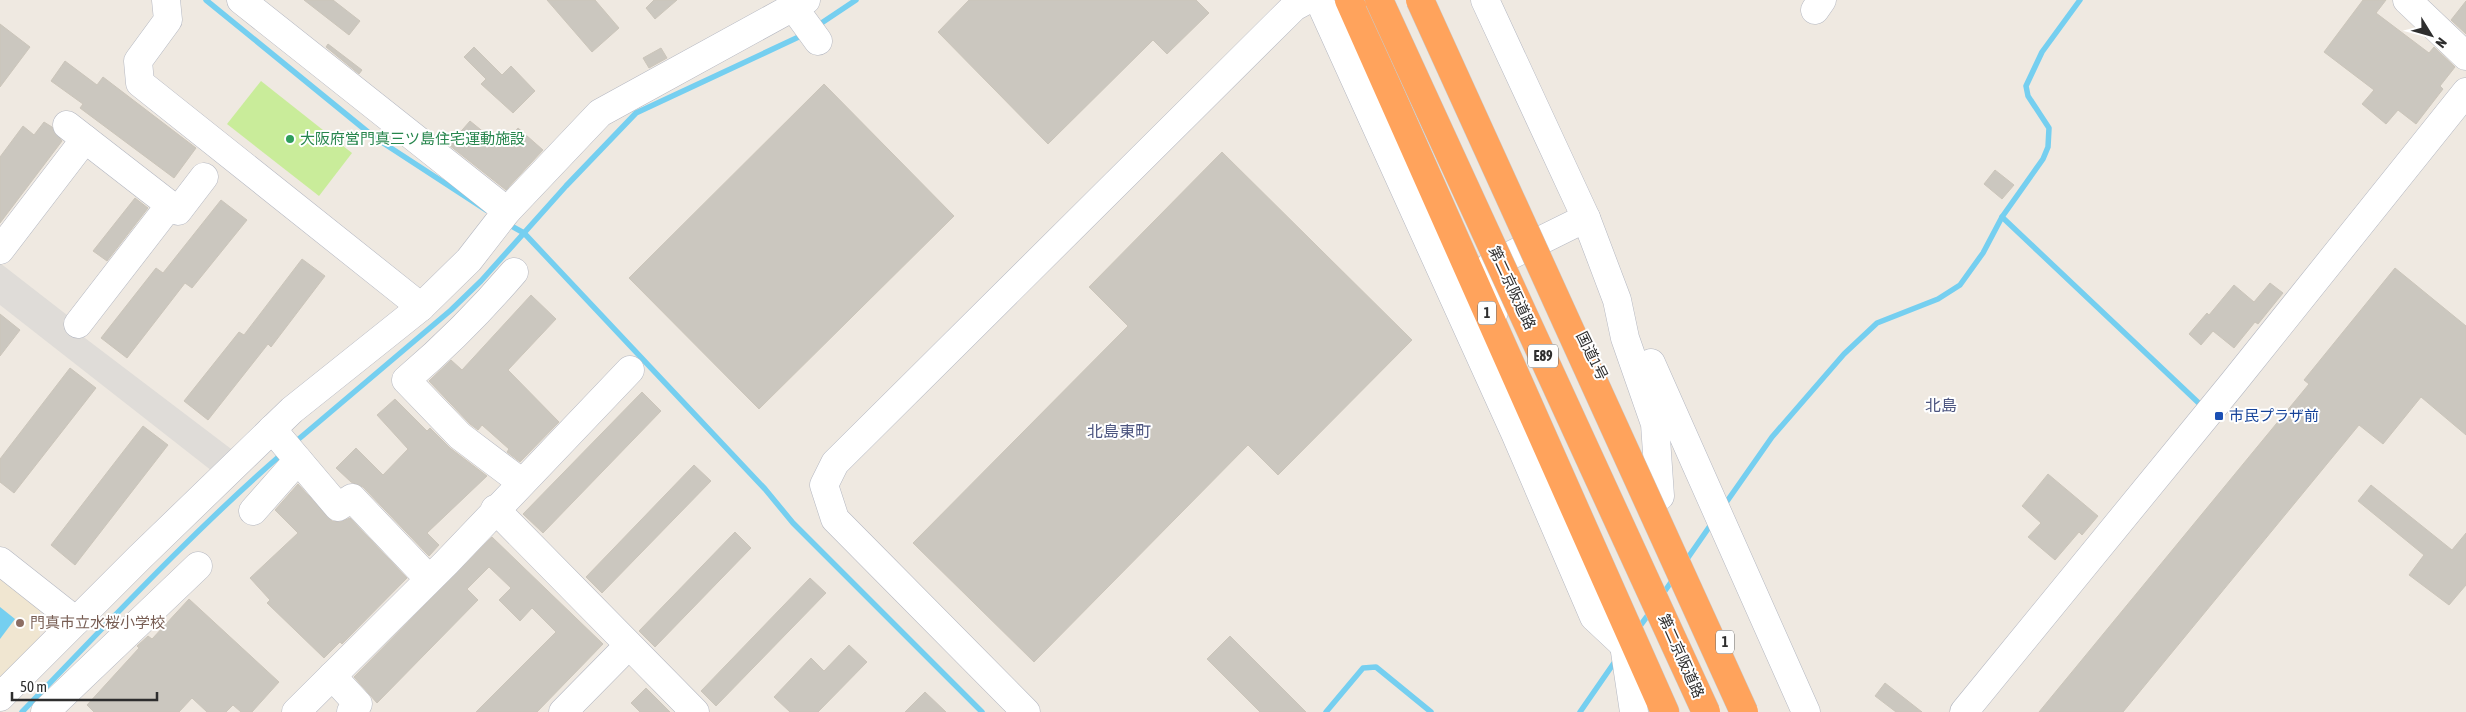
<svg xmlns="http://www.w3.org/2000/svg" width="2466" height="712" viewBox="0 0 2466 712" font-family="'Asap Condensed','Noto Sans JP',sans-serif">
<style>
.education{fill:#f0e6d1}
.pitch{fill:#c9ec9a}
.plaza{fill:#dfdcd8}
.water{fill:#75cff0}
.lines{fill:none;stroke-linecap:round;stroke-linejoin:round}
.stream{stroke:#75cff0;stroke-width:5.5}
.building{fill:#cbc7bf;stroke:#cbc5ba}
.minor-casing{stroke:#b4b7c1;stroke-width:29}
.highway-casing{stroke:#c9c9c9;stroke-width:29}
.minor{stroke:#fff;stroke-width:28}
.highway{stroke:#ffa35c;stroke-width:28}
.highway-bridge-casing{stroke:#c9c9c9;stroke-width:29;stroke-linecap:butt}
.highway-bridge{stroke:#ffa35c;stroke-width:28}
.leisure-dot{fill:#2e9e5b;stroke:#fff;stroke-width:2}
.transit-dot{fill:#1a4fb4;stroke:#fff;stroke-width:2}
.education-dot{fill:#8d6e63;stroke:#fff;stroke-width:2}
.labels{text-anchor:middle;stroke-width:4;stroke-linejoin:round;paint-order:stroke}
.shield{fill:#fff;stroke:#6d6d6d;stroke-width:1}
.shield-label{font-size:14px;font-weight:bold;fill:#2e2e2e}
.leisure-label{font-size:15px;fill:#27864d;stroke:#fff;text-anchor:start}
.street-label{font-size:15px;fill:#2e2e2e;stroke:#fff}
.transit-label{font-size:15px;fill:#164399;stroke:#fff;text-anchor:start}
.education-label{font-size:15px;fill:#785e54;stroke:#fff;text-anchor:start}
.neighbourhood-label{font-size:16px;fill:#4d5680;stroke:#fff}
</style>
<rect width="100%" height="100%" fill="#efe9e1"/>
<polygon class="education" points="0,578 40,608 40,638 0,678"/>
<polygon class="pitch" points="261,81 352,153 319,196 227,124"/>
<polygon class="plaza" points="0,263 85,329 81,335 243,458 221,478 0,305"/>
<polygon class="water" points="0,607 15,619 0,639"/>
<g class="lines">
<g class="stream">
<polyline points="206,0 374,137 486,210"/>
<polyline points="817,26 856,0"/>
<polyline points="2002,217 2204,408"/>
<polyline points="506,223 524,233 765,489 793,523 982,712"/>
<polyline points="294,443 451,310 481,281 566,186 636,113 805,34"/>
<polyline points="1723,507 1772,437 1844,354 1877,323 1938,299 1960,285 1983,253 2002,217 2043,159 2048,147 2049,128 2028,96 2026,86 2042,52 2080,0"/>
<polyline points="1685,562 1712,523"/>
<polyline points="1662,595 1674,578"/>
<polyline points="1637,630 1651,611"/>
<path d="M22 712C107 624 191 533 283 453"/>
<polyline points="1326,712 1363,668 1376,667 1431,712"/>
<polyline points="1580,712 1616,660"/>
</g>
</g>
<g class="building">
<polygon points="304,0 333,0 360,21 349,35"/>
<polygon points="547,0 595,0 619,28 592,52"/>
<polygon points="654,0 677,0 655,19 646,8"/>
<polygon points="969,0 1196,0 1209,13 1167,54 1153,40 1048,144 938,32"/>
<polygon points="2363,0 2386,0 2376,13 2429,53 2434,47 2455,67 2440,86 2443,89 2416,124 2398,110 2386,124 2362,104 2374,90 2324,52"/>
<polygon points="2466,1 2466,34 2451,20"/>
<polygon points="0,24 30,47 0,87"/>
<polygon points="328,44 362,70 359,74 326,47"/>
<polygon points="474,47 502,75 511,66 535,91 513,113 481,84 486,79 464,57"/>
<polygon points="661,48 667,58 649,68 643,58"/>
<polygon points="65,61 97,85 103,77 196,148 174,178 80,108 83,104 51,81"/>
<polygon points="824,84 954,216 759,409 629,278"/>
<polygon points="470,121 502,147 518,128 543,150 506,190 449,145"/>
<polygon points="44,122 52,127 62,141 0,223 0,157 23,126 34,135"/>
<polygon points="1222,152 1412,340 1278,475 1248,445 1034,662 913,543 1128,326 1089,287"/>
<polygon points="1995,170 2014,185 2002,199 1984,184"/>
<polygon points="135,198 148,208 107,261 93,251"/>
<polygon points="221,200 247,220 192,288 185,283 127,358 101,338 156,268 163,273"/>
<polygon points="302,259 325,276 271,347 268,344 208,420 184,401 239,332 244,335"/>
<polygon points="2395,268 2466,326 2466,435 2421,397 2383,444 2359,425 2123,712 2039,712 2309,384 2304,380"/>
<polygon points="2270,283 2283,293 2258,324 2255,322 2234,348 2213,331 2201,345 2189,334 2207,313 2209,315 2234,285 2254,302"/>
<polygon points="531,295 556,319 508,370 559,422 520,462 507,452 509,449 482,425 478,430 470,424 429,381 451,360 462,370"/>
<polygon points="0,314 20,330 0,356"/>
<polygon points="70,368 96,388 14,493 0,482 0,459"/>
<polygon points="642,392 661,411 543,533 523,514"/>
<polygon points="395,399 427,431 430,428 450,448 487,476 427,533 439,545 429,556 363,487 351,482 336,468 356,448 383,475 408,449 377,415"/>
<polygon points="143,426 168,445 75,565 51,545"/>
<polygon points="694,465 711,481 602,593 586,577"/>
<polygon points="2048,474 2098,516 2082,535 2079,532 2055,560 2028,537 2041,523 2022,506"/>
<polygon points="298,484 332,521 340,522 350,518 407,578 342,644 340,642 324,658 267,603 270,600 250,578 298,533 275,510"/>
<polygon points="2371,485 2452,550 2466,533 2466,585 2449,605 2409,575 2424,555 2358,501"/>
<polygon points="735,532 751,548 655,647 639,631"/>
<polygon points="492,537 603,644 537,712 476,712 556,632 532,608 520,621 499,600 511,588 489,567 467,589 478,600 377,703 354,677"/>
<polygon points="810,578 826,593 716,706 701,691"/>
<polygon points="189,599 279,682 252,712 241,712 233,705 226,712 207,712 192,698 179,712 94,712 87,705 139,648 137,646 148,636 152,639"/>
<polygon points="1230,636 1306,712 1260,712 1207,659"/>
<polygon points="849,645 867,662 818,712 790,712 774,697 811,658 824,671"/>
<polygon points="1885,683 1922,712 1896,712 1875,696"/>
<polygon points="646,688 670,712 640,712 631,703"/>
<polygon points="925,692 946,712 905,712"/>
</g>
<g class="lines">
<g class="minor-casing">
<g id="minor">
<polyline points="166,0 168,20 138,61 140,83 421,307"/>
<polyline points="241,0 507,211"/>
<polyline points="1319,0 1515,433 1594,617 1641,661"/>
<polyline points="1485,0 1586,218 1617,300 1625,338 1655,424 1660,496"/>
<polyline points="2407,0 2466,56"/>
<polyline points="794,8 818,41"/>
<polyline points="1815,10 1822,0"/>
<polyline points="67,125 170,205"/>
<polyline points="0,250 85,139"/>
<path d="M514 272C479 313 447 345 406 380L460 436 521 482"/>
<polyline points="1494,312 1483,290 1491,265 1586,218"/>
<polyline points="78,324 170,205 178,211 204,177"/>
<polyline points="1651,363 1806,712"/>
<polyline points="272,429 338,507 352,498 429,579"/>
<polyline points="495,509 695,712"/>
<polyline points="253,511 298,460"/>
<polyline points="0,561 76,621"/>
<polyline points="1624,645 1634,712"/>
<polyline points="332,676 358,704 351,712"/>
<polyline points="0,697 139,558 292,410 421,307 469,260 507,211 600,113 806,0"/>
<polyline points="45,712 198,566"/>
<polyline points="296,712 446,563 630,370"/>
<polyline points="563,712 628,646"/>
<polyline points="1026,712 835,519 824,485 835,463 1294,7 1307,0"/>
<polyline points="1964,712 2233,383 2466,92"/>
</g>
</g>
<g class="highway-casing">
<polyline id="highway" points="1349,0 1665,712"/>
</g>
<use href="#minor" class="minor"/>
<use href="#highway" class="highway"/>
<g class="highway-bridge-casing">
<g id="highway-bridge">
<polyline points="1379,0 1706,712"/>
<polyline points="1420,0 1744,712"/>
</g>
</g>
<use href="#highway-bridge" class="highway-bridge"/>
</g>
<circle class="leisure-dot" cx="290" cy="139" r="5"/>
<rect class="transit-dot" x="2214" y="411" width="10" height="10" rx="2.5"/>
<circle class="education-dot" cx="20" cy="623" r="5"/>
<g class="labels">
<g class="shield">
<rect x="1478" y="301.5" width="18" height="23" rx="4"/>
<rect x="1528" y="344.5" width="30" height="23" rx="4"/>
<rect x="1716" y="630.5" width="18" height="23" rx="4"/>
</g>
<g class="shield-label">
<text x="1487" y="318">1</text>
<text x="1543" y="361">E89</text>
<text x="1725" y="647">1</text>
</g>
<g class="leisure-label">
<text x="300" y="144">大阪府営門真三ツ島住宅運動施設</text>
</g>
<g class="street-label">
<text transform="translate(1512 288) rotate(65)" y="5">第二京阪道路</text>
<text transform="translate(1592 356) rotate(64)" y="5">国道1号</text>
<text transform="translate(1681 656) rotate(66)" y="5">第二京阪道路</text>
</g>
<g class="transit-label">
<text x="2229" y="421">市民プラザ前</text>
</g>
<g class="education-label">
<text x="30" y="628">門真市立水桜小学校</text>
</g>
<g class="neighbourhood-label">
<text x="1941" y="411">北島</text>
<text x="1119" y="437">北島東町</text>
</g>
</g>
<g transform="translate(2431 35) rotate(127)" stroke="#ffffff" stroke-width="4" paint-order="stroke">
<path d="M0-4L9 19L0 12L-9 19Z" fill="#2e2e2e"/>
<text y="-8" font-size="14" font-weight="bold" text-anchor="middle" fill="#2e2e2e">N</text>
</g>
<path d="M12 692v8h145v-8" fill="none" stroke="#2e2e2e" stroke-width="2.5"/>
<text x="20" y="692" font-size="15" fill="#2e2e2e" stroke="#ffffff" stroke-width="4" paint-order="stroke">50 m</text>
</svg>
